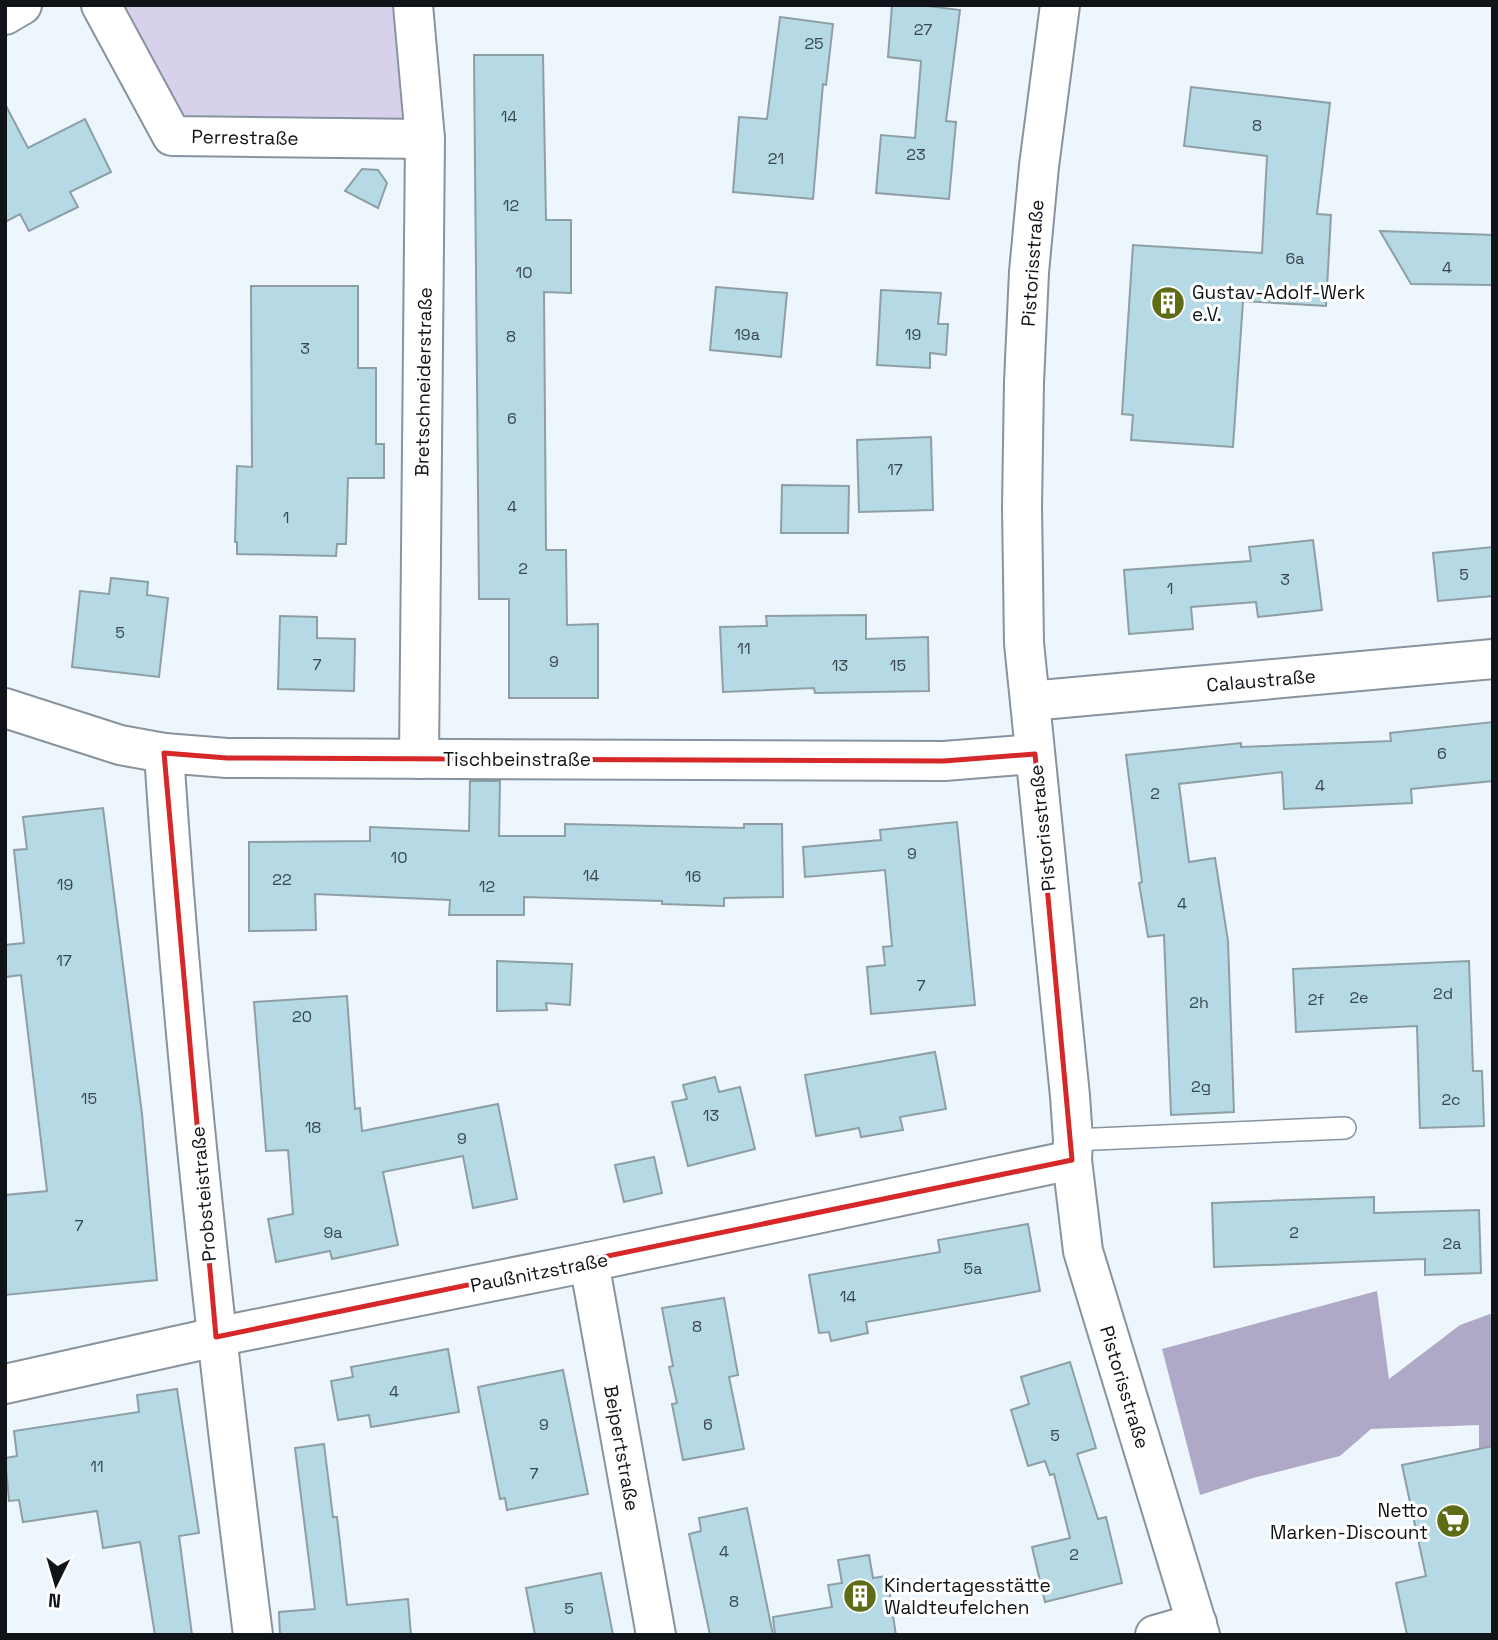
<svg xmlns="http://www.w3.org/2000/svg" width="1498" height="1640" viewBox="0 0 1498 1640" font-family="'Space Grotesk',sans-serif">
<style>
.green{fill:#d7d1eb}
.forest{fill:#afa9c7}
.building{fill:#b5dae6;stroke:#8d9fa5;stroke-width:2}
.lines{fill:none;stroke-linecap:round;stroke-linejoin:round}
.lane-casing{stroke:#87939f;stroke-width:24}
.street-casing{stroke:#87939f;stroke-width:42}
.lane{stroke:#fff;stroke-width:21}
.street{stroke:#fff;stroke-width:38}
.marked{fill:none;stroke:#d62828;stroke-width:5;stroke-linejoin:round}
.labels{text-anchor:middle;stroke-width:6;stroke-linejoin:round;paint-order:stroke}
.number-label{font-size:16px;fill:#39464c}
.street-label{font-size:19px;fill:#101418;stroke:#fff}
.poi-label{font-size:19px;fill:#101418;stroke:#fff;text-anchor:start}
</style>
<rect width="100%" height="100%" fill="#edf6fd"/>
<polygon class="green" points="101,5 413,5 425,139 172,136"/>
<polygon class="forest" points="1377,1291 1389,1379 1460,1325 1493,1313 1493,1446 1479,1448 1479,1425 1371,1429 1340,1456 1253,1478 1200,1495 1162,1349"/>
<g class="building">
<polygon points="892,5 920,5 960,10 946,121 956,122 949,199 876,193 881,135 915,138 921,61 888,57"/>
<polygon points="780,17 833,24 826,85 823,84 813,199 733,192 739,117 767,119"/>
<polygon points="474,55 543,55 546,220 571,220 571,293 544,292 546,550 566,550 567,625 598,624 598,698 509,698 509,599 479,599"/>
<polygon points="1191,87 1330,103 1317,214 1331,215 1326,306 1243,301 1233,447 1131,440 1133,415 1122,414 1133,245 1262,253 1267,156 1184,146"/>
<polygon points="5,104 28,148 85,119 111,172 70,192 78,207 29,231 20,214 5,222"/>
<polygon points="362,169 378,170 387,183 378,208 345,191"/>
<polygon points="1380,231 1493,235 1493,285 1411,284"/>
<polygon points="251,286 358,286 358,368 376,368 376,444 384,444 384,478 348,478 346,544 337,544 336,556 237,554 237,542 235,542 237,466 252,467"/>
<polygon points="716,287 787,293 781,357 710,350"/>
<polygon points="881,290 941,293 938,324 948,324 946,355 930,353 930,368 877,365"/>
<polygon points="931,437 933,510 859,512 857,440"/>
<polygon points="782,485 849,486 848,533 781,533"/>
<polygon points="1313,540 1322,610 1258,617 1256,602 1191,607 1193,629 1129,634 1124,570 1251,561 1249,547"/>
<polygon points="1493,547 1493,596 1438,601 1433,553"/>
<polygon points="111,578 148,582 147,595 168,598 159,677 72,667 80,591 109,594"/>
<polygon points="866,615 866,639 928,637 929,691 815,693 814,688 723,692 720,627 767,626 766,616"/>
<polygon points="280,616 317,617 317,638 355,639 354,691 278,689"/>
<polygon points="1493,722 1493,781 1411,789 1412,803 1284,809 1282,772 1179,784 1189,862 1215,858 1228,941 1234,1112 1171,1115 1164,935 1148,937 1139,883 1142,882 1126,755 1241,743 1241,747 1391,741 1390,733"/>
<polygon points="470,781 500,781 499,836 565,836 565,824 744,828 744,824 782,824 783,897 724,898 724,906 662,904 662,901 524,897 524,915 449,915 450,900 315,894 316,930 249,931 249,842 370,841 370,827 469,831"/>
<polygon points="103,808 142,1114 157,1280 5,1295 5,1195 47,1191 21,975 5,977 5,945 24,943 14,850 27,849 23,817"/>
<polygon points="957,822 975,1005 871,1014 867,967 885,965 883,947 892,946 885,870 805,877 803,847 881,840 880,830"/>
<polygon points="497,961 572,964 570,1005 546,1003 547,1010 497,1011"/>
<polygon points="1469,961 1473,1071 1482,1071 1484,1126 1420,1128 1417,1026 1296,1032 1293,969"/>
<polygon points="347,996 355,1109 360,1108 362,1131 498,1104 517,1199 473,1208 463,1156 383,1172 398,1245 332,1259 330,1251 276,1262 268,1219 293,1214 288,1150 266,1151 254,1002"/>
<polygon points="935,1052 946,1109 900,1117 903,1130 861,1137 859,1128 816,1136 805,1075"/>
<polygon points="715,1077 719,1092 740,1087 755,1149 688,1166 672,1102 687,1099 683,1085"/>
<polygon points="654,1157 662,1193 624,1202 615,1165"/>
<polygon points="1374,1197 1374,1213 1479,1210 1481,1273 1425,1275 1425,1259 1214,1267 1212,1203"/>
<polygon points="1028,1224 1040,1291 866,1322 868,1333 831,1341 829,1332 819,1333 809,1275 940,1252 938,1240"/>
<polygon points="724,1298 738,1375 729,1377 744,1449 683,1460 672,1404 677,1403 669,1367 673,1366 662,1308"/>
<polygon points="448,1349 459,1412 371,1427 369,1415 338,1420 331,1381 353,1377 351,1367"/>
<polygon points="1070,1362 1096,1448 1077,1454 1098,1519 1106,1517 1122,1583 1045,1602 1032,1547 1070,1538 1054,1474 1050,1475 1045,1461 1028,1466 1011,1410 1029,1404 1021,1377"/>
<polygon points="563,1370 588,1494 507,1510 505,1498 500,1499 478,1387"/>
<polygon points="177,1389 199,1533 179,1536 192,1635 155,1635 140,1542 103,1548 97,1511 23,1522 19,1500 9,1501 5,1458 17,1456 14,1431 139,1412 137,1395"/>
<polygon points="324,1444 333,1517 337,1517 347,1605 408,1599 411,1635 280,1635 279,1612 315,1609 295,1448"/>
<polygon points="1493,1446 1493,1635 1407,1635 1396,1583 1426,1576 1402,1465"/>
<polygon points="747,1508 773,1635 710,1635 689,1534 701,1531 699,1518"/>
<polygon points="869,1555 873,1578 887,1576 896,1635 775,1635 773,1617 832,1607 828,1585 842,1583 838,1560"/>
<polygon points="601,1573 613,1635 535,1635 526,1588"/>
</g>
<g class="lines">
<g class="lane-casing">
<polyline id="lane" points="1073,1140 1345,1128"/>
</g>
<g class="street-casing">
<g id="street">
<polyline points="101,5 172,136 425,139"/>
<polyline points="413,5 425,139 419,759"/>
<polyline points="1060,5 1039,166 1029,272 1024,382 1022,507 1024,643 1070,1096 1073,1140 1072,1160 1083,1251 1200,1635"/>
<polyline points="5,15 22,5"/>
<polyline points="1030,701 1493,659"/>
<polyline points="5,708 120,745 164,753 227,758 944,761 1035,754"/>
<path d="M164 753C183 1048 216 1342 253 1635"/>
<polyline points="589,1262 656,1635"/>
<polyline points="5,1384 216,1337 589,1262 1072,1160"/>
<polyline points="1155,1635 1197,1623"/>
</g>
</g>
<use href="#lane" class="lane"/>
<use href="#street" class="street"/>
</g>
<path class="marked" d="M164 753 227 758 944 761 1035 754 1072 1160 216 1337Z"/>
<defs>
<g id="building-disc" transform="scale(1.75)"><circle r="9.5" fill="#5e6c16" stroke="#fff"/><path d="M-4-6H4V6H1V3H-1V6H-4ZM-2.5-4.3h1.7v1.8h-1.7ZM.8-4.3h1.7v1.8H.8ZM-2.5-1h1.7V.8h-1.7ZM.8-1h1.7V.8H.8Z" fill="#fff"/></g>
<g id="supermarket-disc" transform="scale(1.75)"><circle r="9.5" fill="#5e6c16" stroke="#fff"/><path d="M-6-5.5h2.5l.6 2H6L4.5 2H-2.5L-4.4-4H-6ZM-1.5 3.2a1.3 1.3 0 1 0 .1 0ZM3 3.2a1.3 1.3 0 1 0 .1 0Z" fill="#fff"/></g>
</defs>
<g fill-rule="evenodd">
<use href="#building-disc" x="1168" y="303"/>
<use href="#supermarket-disc" x="1453" y="1521"/>
<use href="#building-disc" x="860" y="1596"/>
</g>
<g class="labels">
<g class="number-label">
<text x="923" y="35">27</text>
<text x="814" y="49">25</text>
<text x="509" y="122">14</text>
<text x="1257" y="131">8</text>
<text x="916" y="160">23</text>
<text x="776" y="164">21</text>
<text x="511" y="211">12</text>
<text x="1295" y="264">6a</text>
<text x="1447" y="273">4</text>
<text x="524" y="278">10</text>
<text x="747" y="340">19a</text>
<text x="913" y="340">19</text>
<text x="511" y="342">8</text>
<text x="305" y="354">3</text>
<text x="512" y="424">6</text>
<text x="895" y="475">17</text>
<text x="512" y="512">4</text>
<text x="286" y="523">1</text>
<text x="523" y="574">2</text>
<text x="1464" y="580">5</text>
<text x="1285" y="585">3</text>
<text x="1170" y="594">1</text>
<text x="120" y="638">5</text>
<text x="744" y="654">11</text>
<text x="554" y="667">9</text>
<text x="317" y="670">7</text>
<text x="840" y="671">13</text>
<text x="898" y="671">15</text>
<text x="1442" y="759">6</text>
<text x="1320" y="791">4</text>
<text x="1155" y="799">2</text>
<text x="912" y="859">9</text>
<text x="399" y="863">10</text>
<text x="591" y="881">14</text>
<text x="693" y="882">16</text>
<text x="282" y="885">22</text>
<text x="65" y="890">19</text>
<text x="487" y="892">12</text>
<text x="1182" y="909">4</text>
<text x="64" y="966">17</text>
<text x="921" y="991">7</text>
<text x="1443" y="999">2d</text>
<text x="1359" y="1003">2e</text>
<text x="1316" y="1005">2f</text>
<text x="1199" y="1008">2h</text>
<text x="302" y="1022">20</text>
<text x="1201" y="1092">2g</text>
<text x="89" y="1104">15</text>
<text x="1451" y="1105">2c</text>
<text x="711" y="1121">13</text>
<text x="313" y="1133">18</text>
<text x="462" y="1144">9</text>
<text x="79" y="1231">7</text>
<text x="333" y="1238">9a</text>
<text x="1294" y="1238">2</text>
<text x="1452" y="1249">2a</text>
<text x="973" y="1274">5a</text>
<text x="848" y="1302">14</text>
<text x="697" y="1332">8</text>
<text x="394" y="1397">4</text>
<text x="544" y="1430">9</text>
<text x="708" y="1430">6</text>
<text x="1055" y="1441">5</text>
<text x="97" y="1472">11</text>
<text x="534" y="1479">7</text>
<text x="724" y="1557">4</text>
<text x="1074" y="1560">2</text>
<text x="734" y="1607">8</text>
<text x="569" y="1614">5</text>
</g>
<g class="street-label">
<text transform="translate(245 137) rotate(1)" y="7">Perrestraße</text>
<text transform="translate(1032 263) rotate(-86)" y="7">Pistorisstraße</text>
<text transform="translate(423 382) rotate(-89)" y="7">Bretschneiderstraße</text>
<text transform="translate(1261 680) rotate(-5)" y="7">Calaustraße</text>
<text x="517" y="766">Tischbeinstraße</text>
<text transform="translate(1042 828) rotate(-96)" y="7">Pistorisstraße</text>
<text transform="translate(203 1194) rotate(-95)" y="7">Probsteistraße</text>
<text transform="translate(539 1272) rotate(-11)" y="7">Paußnitzstraße</text>
<text transform="translate(1125 1387) rotate(73)" y="7">Pistorisstraße</text>
<text transform="translate(622 1448) rotate(80)" y="7">Beipertstraße</text>
</g>
<g class="poi-label">
<text x="1192" y="299">Gustav-Adolf-Werk<tspan x="1192" dy="22">e.V.</tspan></text>
<text x="1428" y="1517" text-anchor="end">Netto<tspan x="1428" dy="22">Marken-Discount</tspan></text>
<text x="884" y="1592">Kindertagesstätte<tspan x="884" dy="22">Waldteufelchen</tspan></text>
</g>
</g>
<rect width="1498" height="1640" fill="none" stroke="#101418" stroke-width="14"/>
<g transform="translate(56 1584) rotate(185)" stroke="#ffffff" stroke-width="5" paint-order="stroke">
<path d="M0-5L12 26L0 18L-12 26Z" fill="#101418"/>
<text y="-10" font-size="19" font-weight="bold" text-anchor="middle" fill="#101418">N</text>
</g>
</svg>
